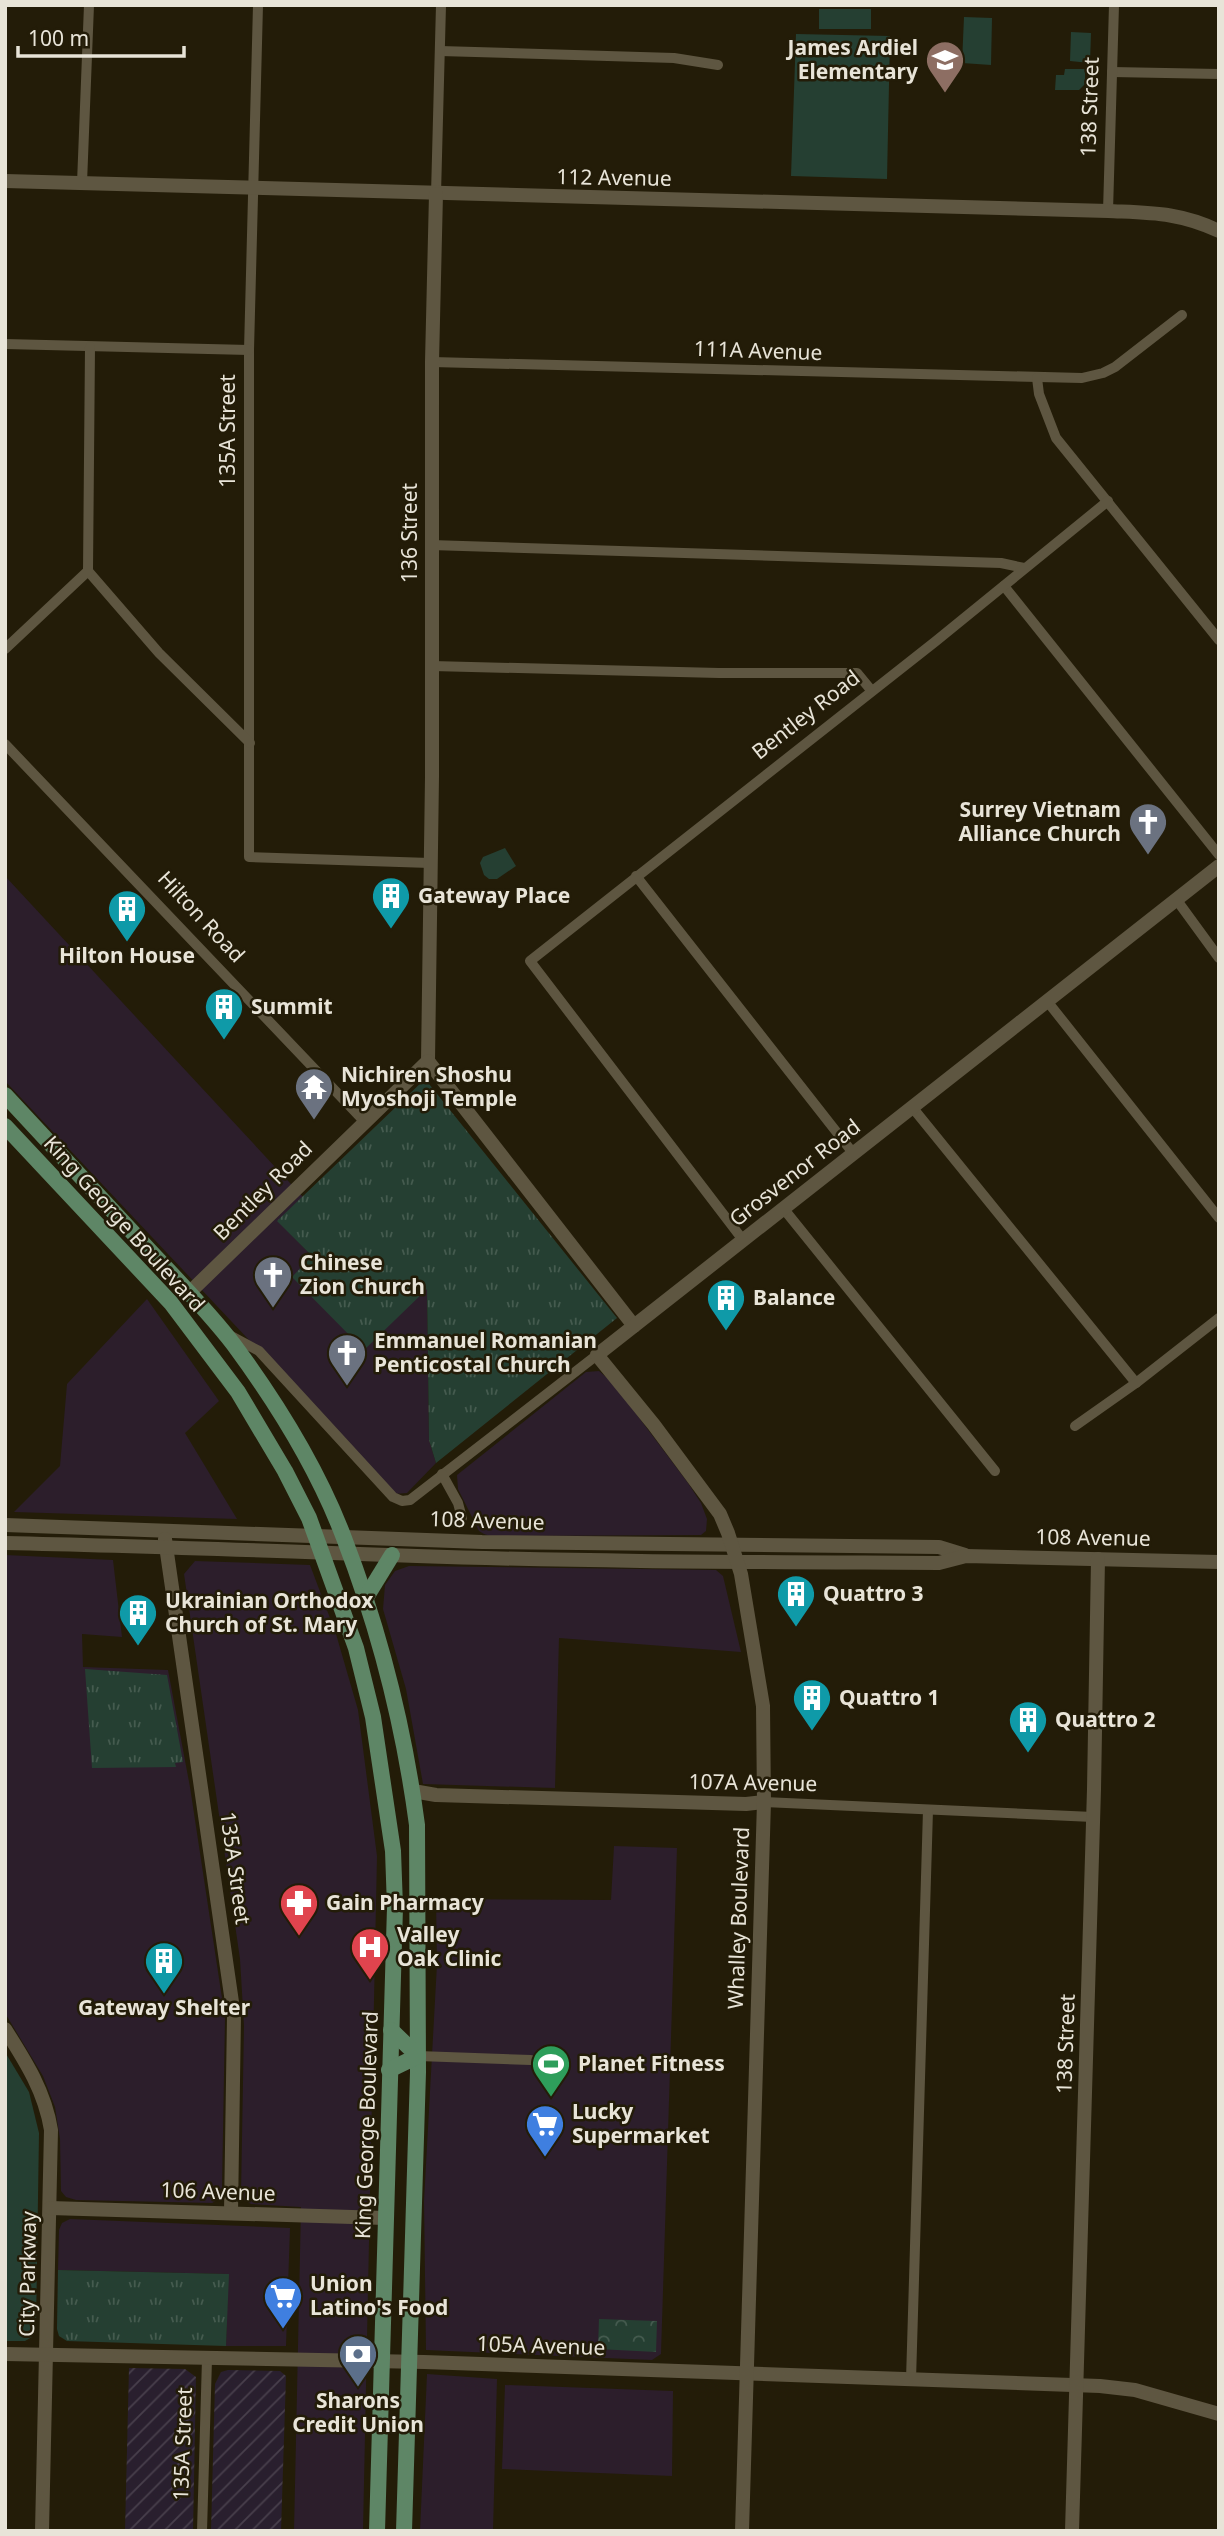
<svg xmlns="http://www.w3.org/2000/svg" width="1224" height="2536" viewBox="0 0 1224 2536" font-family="'Noto Sans',sans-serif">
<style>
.commercial{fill:#2c1e2b}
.industrial{fill:url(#industrial-furrows)}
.grass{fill:url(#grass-tufts)}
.forest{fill:url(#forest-crowns)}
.green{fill:#253f32}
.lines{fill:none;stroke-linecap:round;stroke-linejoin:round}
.street{stroke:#5e5641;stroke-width:10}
.secondary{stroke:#5e5641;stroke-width:14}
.primary{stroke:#5e8666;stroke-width:16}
.labels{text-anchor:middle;stroke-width:5;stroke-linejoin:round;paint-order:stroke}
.poi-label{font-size:21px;font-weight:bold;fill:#e8e4d8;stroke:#231c08;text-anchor:start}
.street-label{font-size:21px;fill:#e8e4d8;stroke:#231c08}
</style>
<defs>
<pattern id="industrial-furrows" width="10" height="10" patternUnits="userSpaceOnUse" patternTransform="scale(1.75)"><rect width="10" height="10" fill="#291f2e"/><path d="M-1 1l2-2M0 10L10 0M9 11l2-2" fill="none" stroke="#483f4c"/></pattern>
<pattern id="grass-tufts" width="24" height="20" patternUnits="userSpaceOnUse" patternTransform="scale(1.75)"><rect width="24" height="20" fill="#253f32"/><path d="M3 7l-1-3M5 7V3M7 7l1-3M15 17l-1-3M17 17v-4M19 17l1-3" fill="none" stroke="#455b4f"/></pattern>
<pattern id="forest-crowns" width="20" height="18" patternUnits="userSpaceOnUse" patternTransform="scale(1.75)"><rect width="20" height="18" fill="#253f32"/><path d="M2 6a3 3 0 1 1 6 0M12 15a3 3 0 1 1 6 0" fill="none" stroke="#455b4f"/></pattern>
</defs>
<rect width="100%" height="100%" fill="#231c08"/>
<g class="commercial">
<polygon points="5,876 303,1197 278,1221 312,1256 364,1349 427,1288 429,1440 436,1463 407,1493 394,1494 5,1081"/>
<polygon points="147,1299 219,1401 185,1433 237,1519 14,1512 60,1466 67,1384"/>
<polygon points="599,1371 613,1383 688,1483 701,1503 707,1519 706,1531 701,1535 490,1536 484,1534 479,1531 458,1489 457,1475 586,1372"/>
<polygon points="5,1555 113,1560 122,1637 82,1634 83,1667 168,1670 190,1787 225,2018 222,2190 219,2199 212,2203 76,2200 66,2197 61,2191 60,2139 55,2107 43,2076 5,2013"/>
<polygon points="195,1561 310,1565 336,1634 358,1710 377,1856 363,2531 294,2531 301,2207 251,2204 244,2200 241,2193 244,2026 240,1959 184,1574"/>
<polygon points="409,1566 716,1570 723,1576 741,1652 559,1638 555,1788 423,1784 406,1689 383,1609 385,1585 395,1571"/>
<polygon points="614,1846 677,1848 661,2354 652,2360 426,2350 424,2201 437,1964 436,1899 611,1900"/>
<polygon points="70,2219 290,2228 286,2346 226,2346 228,2274 58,2270 59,2230 62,2223"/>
<polygon points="427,2374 497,2379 493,2531 420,2531"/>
<polygon points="505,2385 673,2391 672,2476 502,2469"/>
</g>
<g class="industrial">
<polygon points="129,2368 185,2369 196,2377 193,2531 125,2531"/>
<polygon points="228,2370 280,2371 286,2376 281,2531 211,2531 215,2384 221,2372"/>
</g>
<g class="grass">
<polygon points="425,1079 617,1318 436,1463 429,1440 427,1289 364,1350 292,1277 312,1256 277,1221"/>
<polygon points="85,1669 167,1675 183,1762 175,1763 176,1767 92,1768"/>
<polygon points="58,2270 229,2274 226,2346 67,2341 59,2336 57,2329"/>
</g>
<polygon class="forest" points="599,2319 657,2321 656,2352 598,2349"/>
<g class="green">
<rect x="819" y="9" width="52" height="20"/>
<polygon points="964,17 992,18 991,65 962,63"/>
<polygon points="1071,32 1091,33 1090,63 1070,61"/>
<polygon points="796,34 890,36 887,179 791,176"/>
<polygon points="1065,69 1085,69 1085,84 1079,90 1055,90 1056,75 1064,75"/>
<polygon points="505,848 516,866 497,879 489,879 484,875 480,863 483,857"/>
<polygon points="5,2052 29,2092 39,2133 36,2327 32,2337 25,2341 5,2341"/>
</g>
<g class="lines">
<g class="street">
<polyline points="258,5 249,350 249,857 430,863"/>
<polyline points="440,51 674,58 718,65"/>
<polyline points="1112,72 1219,74"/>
<polyline points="82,183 89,5"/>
<polyline points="436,194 441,5"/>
<polyline points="1108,211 1114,5"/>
<polyline points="5,344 249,350"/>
<polyline points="432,362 1082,378 1103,373 1115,367 1182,315"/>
<polyline points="1037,378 1039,394 1056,438 1219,640"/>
<polyline points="431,545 1001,563 1024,568"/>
<polyline points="88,571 159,653 250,743"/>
<polyline points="1004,586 1219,855"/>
<polyline points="5,649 88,571 90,347"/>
<polyline points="432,666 719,673 857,673 871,690"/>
<polyline points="5,744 364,1121"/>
<polyline points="636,876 853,1153"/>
<polyline points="1176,899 1219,958"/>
<polyline points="1047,1001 1219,1218"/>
<polyline points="912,1107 1136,1383"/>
<polyline points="783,1208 995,1471"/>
<polyline points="743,1240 530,961 936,641 1108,501"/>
<polyline points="229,1335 259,1351 393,1497 402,1501 410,1500 597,1355"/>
<polyline points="1075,1426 1136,1383 1219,1318"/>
<polyline points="442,1474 458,1503 462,1518"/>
<polyline points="764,1802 1093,1817"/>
<polyline points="418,2056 531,2060"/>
<polyline points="911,2380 928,1810"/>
<polyline points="202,2531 207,2359"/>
</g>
<g class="secondary">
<path d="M5 181 1108 211C1150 213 1179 212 1219 231"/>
<polyline points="428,1061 432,777 432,362 436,194"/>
<polyline points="428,1061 634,1326"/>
<polyline points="189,1293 428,1061"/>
<polyline points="5,1525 482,1542 939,1547 965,1555"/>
<polyline points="165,1539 234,2016 231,2213"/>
<path d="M5 1543C143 1546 280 1551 417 1556 591 1562 765 1562 939 1563L966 1556 1219 1562"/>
<polyline points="413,1791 436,1795 746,1804 764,1802"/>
<path d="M5 2029C26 2062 45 2092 51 2130L42 2531"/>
<polyline points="50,2208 385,2218"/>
<polyline points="5,2354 424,2362 1100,2386 1135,2390 1219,2414"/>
<polyline points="742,2531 764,1802 763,1706 741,1574 728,1533 720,1514 654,1425 597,1355 1219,866"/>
<polyline points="1072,2531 1094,1789 1098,1559"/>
</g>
<g class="primary">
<path d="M5 1095C53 1147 101 1199 149 1250 178 1281 209 1312 234 1345 276 1402 319 1472 344 1538 379 1629 404 1727 417 1825L418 2072 404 2531"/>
<polyline points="5,1126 171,1303 238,1392 285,1471 309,1518 356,1648 373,1717 393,1851 395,1907 377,2531"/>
<polyline points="365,1599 392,1555"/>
<polyline points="389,2070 418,2056 391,2030"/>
</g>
</g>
<defs>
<g id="school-pin" transform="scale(2.0125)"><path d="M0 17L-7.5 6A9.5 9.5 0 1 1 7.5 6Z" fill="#8d6e63" stroke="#231c08"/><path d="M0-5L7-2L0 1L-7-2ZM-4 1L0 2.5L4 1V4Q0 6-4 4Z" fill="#fff"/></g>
<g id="church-pin" transform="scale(2.0125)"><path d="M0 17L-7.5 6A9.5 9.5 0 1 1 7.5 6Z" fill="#6b7280" stroke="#231c08"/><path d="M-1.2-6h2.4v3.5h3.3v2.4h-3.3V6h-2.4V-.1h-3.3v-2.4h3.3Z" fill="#fff"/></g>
<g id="building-pin" transform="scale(2.0125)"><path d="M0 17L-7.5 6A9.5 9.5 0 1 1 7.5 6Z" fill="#0f9aa8" stroke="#231c08"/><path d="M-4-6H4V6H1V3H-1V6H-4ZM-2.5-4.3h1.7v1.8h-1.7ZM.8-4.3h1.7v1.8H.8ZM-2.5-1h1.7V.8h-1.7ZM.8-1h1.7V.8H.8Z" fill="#fff"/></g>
<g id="temple-pin" transform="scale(2.0125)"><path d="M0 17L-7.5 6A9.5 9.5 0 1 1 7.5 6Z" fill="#6b7280" stroke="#231c08"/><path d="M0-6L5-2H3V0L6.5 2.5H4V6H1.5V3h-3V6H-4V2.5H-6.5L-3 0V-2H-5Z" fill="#fff"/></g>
<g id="pharmacy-pin" transform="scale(2.0125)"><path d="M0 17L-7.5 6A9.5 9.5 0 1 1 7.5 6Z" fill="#e0444e" stroke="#231c08"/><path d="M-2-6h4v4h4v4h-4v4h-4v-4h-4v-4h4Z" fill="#fff"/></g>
<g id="hospital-pin" transform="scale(2.0125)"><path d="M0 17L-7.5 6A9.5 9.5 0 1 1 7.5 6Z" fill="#e0444e" stroke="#231c08"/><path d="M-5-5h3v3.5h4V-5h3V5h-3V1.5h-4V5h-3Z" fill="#fff"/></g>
<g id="stadium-pin" transform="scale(2.0125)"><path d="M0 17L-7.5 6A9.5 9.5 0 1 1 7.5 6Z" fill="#2e9e5b" stroke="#231c08"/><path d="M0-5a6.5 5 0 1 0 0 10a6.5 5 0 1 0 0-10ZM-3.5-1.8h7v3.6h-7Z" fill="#fff"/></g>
<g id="supermarket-pin" transform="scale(2.0125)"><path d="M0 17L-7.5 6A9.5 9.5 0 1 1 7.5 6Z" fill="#3f7fe0" stroke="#231c08"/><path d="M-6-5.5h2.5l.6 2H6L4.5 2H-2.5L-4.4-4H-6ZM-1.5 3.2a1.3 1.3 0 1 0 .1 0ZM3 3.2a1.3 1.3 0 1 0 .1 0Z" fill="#fff"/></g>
<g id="bank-pin" transform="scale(2.0125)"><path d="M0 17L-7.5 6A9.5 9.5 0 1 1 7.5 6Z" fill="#5c6f8a" stroke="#231c08"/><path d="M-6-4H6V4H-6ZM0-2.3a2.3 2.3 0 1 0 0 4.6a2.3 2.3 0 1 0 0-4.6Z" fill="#fff"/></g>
</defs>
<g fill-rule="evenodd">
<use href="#school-pin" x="945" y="60"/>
<use href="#church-pin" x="1148" y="822"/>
<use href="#building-pin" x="391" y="896"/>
<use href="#building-pin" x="127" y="909"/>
<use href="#building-pin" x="224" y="1007"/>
<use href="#temple-pin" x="314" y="1087"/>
<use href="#church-pin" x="273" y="1275"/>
<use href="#building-pin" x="726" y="1298"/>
<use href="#church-pin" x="347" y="1353"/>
<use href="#building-pin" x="796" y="1594"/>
<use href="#building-pin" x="138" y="1613"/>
<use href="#building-pin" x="812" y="1698"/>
<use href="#building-pin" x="1028" y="1720"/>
<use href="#pharmacy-pin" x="299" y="1903"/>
<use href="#hospital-pin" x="370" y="1947"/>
<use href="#building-pin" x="164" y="1961"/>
<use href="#stadium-pin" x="551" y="2064"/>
<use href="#supermarket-pin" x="545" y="2124"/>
<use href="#supermarket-pin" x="283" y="2296"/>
<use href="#bank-pin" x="358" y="2354"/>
</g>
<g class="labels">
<g class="poi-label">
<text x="918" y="55" text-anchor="end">James Ardiel<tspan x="918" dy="24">Elementary</tspan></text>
<text x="1121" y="817" text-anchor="end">Surrey Vietnam<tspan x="1121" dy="24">Alliance Church</tspan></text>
<text x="418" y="903">Gateway Place</text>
<text x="127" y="963" text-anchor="middle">Hilton House</text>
<text x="251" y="1014">Summit</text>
<text x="341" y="1082">Nichiren Shoshu<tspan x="341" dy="24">Myoshoji Temple</tspan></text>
<text x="300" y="1270">Chinese<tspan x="300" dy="24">Zion Church</tspan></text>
<text x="753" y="1305">Balance</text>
<text x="374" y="1348">Emmanuel Romanian<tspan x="374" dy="24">Penticostal Church</tspan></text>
<text x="823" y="1601">Quattro 3</text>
<text x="165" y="1608">Ukrainian Orthodox<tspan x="165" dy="24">Church of St. Mary</tspan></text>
<text x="839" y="1705">Quattro 1</text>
<text x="1055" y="1727">Quattro 2</text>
<text x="326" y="1910">Gain Pharmacy</text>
<text x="397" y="1942">Valley<tspan x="397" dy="24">Oak Clinic</tspan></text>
<text x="164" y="2015" text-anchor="middle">Gateway Shelter</text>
<text x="578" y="2071">Planet Fitness</text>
<text x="572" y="2119">Lucky<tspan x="572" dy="24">Supermarket</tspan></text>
<text x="310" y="2291">Union<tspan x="310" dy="24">Latino's Food</tspan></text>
<text x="358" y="2408" text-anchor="middle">Sharons<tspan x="358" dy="24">Credit Union</tspan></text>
</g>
<g class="street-label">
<text transform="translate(1090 107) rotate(-88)" y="7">138 Street</text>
<text transform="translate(614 178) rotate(1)" y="7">112 Avenue</text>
<text transform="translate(758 351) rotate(2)" y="7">111A Avenue</text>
<text transform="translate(228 431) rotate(-90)" y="7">135A Street</text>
<text transform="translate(410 533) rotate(-90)" y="7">136 Street</text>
<text transform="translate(806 715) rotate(-38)" y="7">Bentley Road</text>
<text transform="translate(201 917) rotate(47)" y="7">Hilton Road</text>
<text transform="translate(795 1173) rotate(-38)" y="7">Grosvenor Road</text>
<text transform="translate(263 1191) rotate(-45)" y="7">Bentley Road</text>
<text transform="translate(124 1224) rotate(48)" y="7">King George Boulevard</text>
<text transform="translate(487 1521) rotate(2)" y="7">108 Avenue</text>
<text transform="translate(1093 1538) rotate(1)" y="7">108 Avenue</text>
<text transform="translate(753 1783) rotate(1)" y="7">107A Avenue</text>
<text transform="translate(235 1868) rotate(82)" y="7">135A Street</text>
<text transform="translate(739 1918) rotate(-88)" y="7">Whalley Boulevard</text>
<text transform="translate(1066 2044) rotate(-88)" y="7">138 Street</text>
<text transform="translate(367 2125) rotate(-88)" y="7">King George Boulevard</text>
<text transform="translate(218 2192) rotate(2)" y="7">106 Avenue</text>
<text transform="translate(28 2274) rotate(-89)" y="7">City Parkway</text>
<text transform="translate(541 2346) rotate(2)" y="7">105A Avenue</text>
<text transform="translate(183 2444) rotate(-88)" y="7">135A Street</text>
</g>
</g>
<rect width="1224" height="2536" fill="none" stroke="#e8e4d8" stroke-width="14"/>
<path d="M18 46v10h166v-10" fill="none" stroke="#e8e4d8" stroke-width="3.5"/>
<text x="28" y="46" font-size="21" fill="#e8e4d8" stroke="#231c08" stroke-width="5" paint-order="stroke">100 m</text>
</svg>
